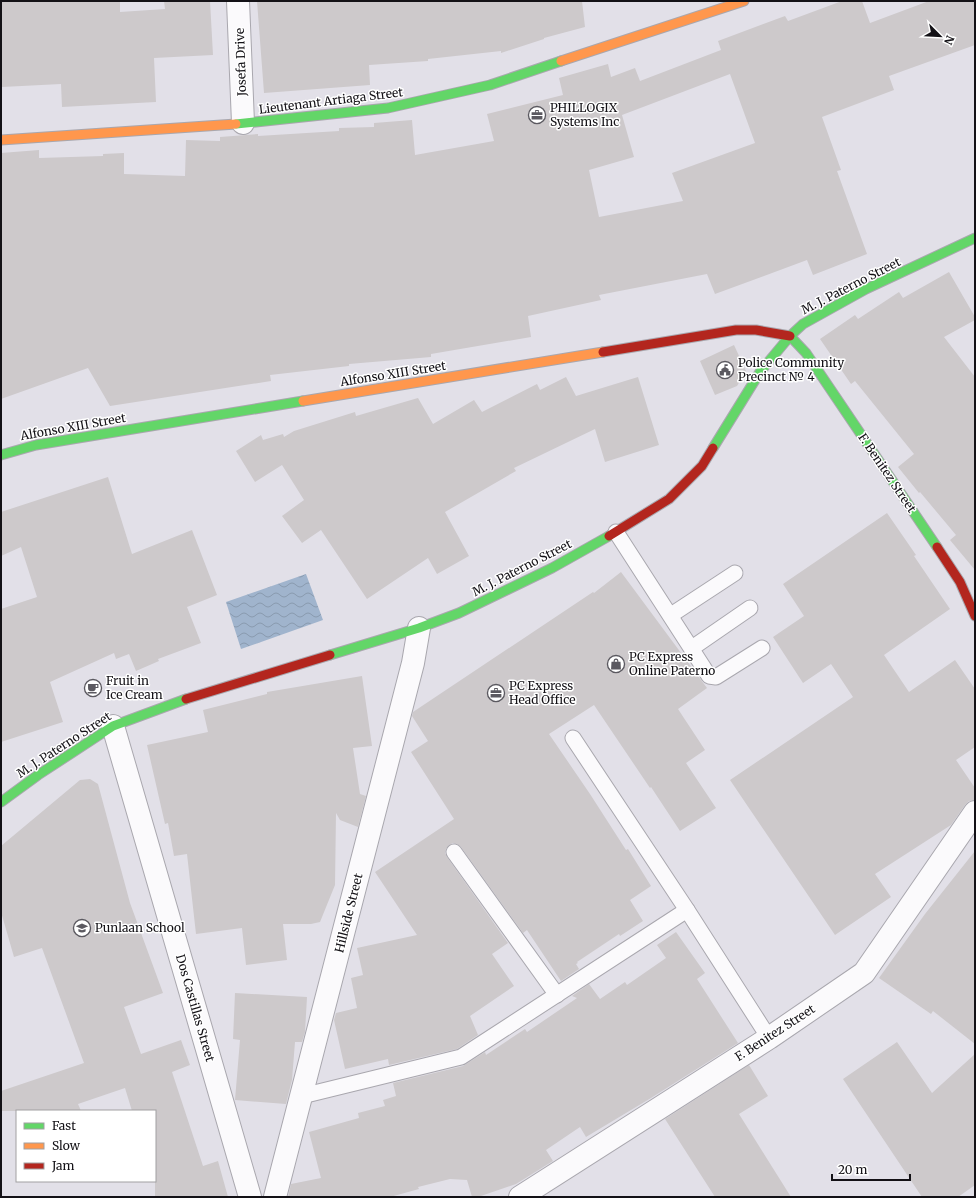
<svg xmlns="http://www.w3.org/2000/svg" width="976" height="1198" viewBox="0 0 976 1198" font-family="Merriweather,serif">
<style>
.water{fill:url(#water-waves)}
.building{fill:#cdc9cb;fill-rule:evenodd}
.lines{fill:none;stroke-linecap:round;stroke-linejoin:round}
.lane-casing{stroke:#a9a7ae;stroke-width:17}
.street-casing{stroke:#a9a7ae;stroke-width:24}
.fast-casing{stroke:#a9a7ae;stroke-width:11}
.slow-casing{stroke:#a9a7ae;stroke-width:11}
.jam-casing{stroke:#a9a7ae;stroke-width:11}
.lane{stroke:#fbfafc;stroke-width:15}
.street{stroke:#fbfafc;stroke-width:22}
.fast{stroke:#63d668;stroke-width:9}
.slow{stroke:#ff974d;stroke-width:9}
.jam{stroke:#b3261e;stroke-width:9}
.labels{text-anchor:middle;stroke-width:3;stroke-linejoin:round;paint-order:stroke}
.street-label{font-size:12px;fill:#131116;stroke:#fff}
.poi-label{font-size:12px;fill:#131116;stroke:#fff;text-anchor:start}
</style>
<defs>
<pattern id="water-waves" width="16" height="10" patternUnits="userSpaceOnUse"><rect width="16" height="10" fill="#a0b4cd"/><path d="M0 5q4-4 8 0t8 0" fill="none" stroke="#899aaf"/></pattern>
</defs>
<rect width="100%" height="100%" fill="#e2e0e8"/>
<polygon class="water" points="306,574 323,620 241,649 226,602"/>
<g class="building">
<polygon points="1,1 120,1 120,12 165,9 164,1 210,1 213,55 154,58 156,102 62,107 61,84 2,87"/>
<polygon points="257,1 582,1 585,27 544,38 544,39 501,53 501,51 428,59 428,61 369,65 370,85 264,93"/>
<path d="M842 1H862L870 23 929 1H975V45L889 76 894 90 822 117 841 170 837 171 867 254 813 275 807 260 715 294 707 274 599 295 601 300 528 316 531 337 431 354V357L349 364V366L270 375 271 381 110 406 88 368 1 399V153L39 150V158L103 156V154L124 153V174L185 176 186 140 220 141V137L258 134V136L339 131V128L374 127V123L412 120 415 155 494 141 487 114 563 95 559 78 608 64 611 77 635 68 640 81 721 50 718 41 785 16 788 21ZM730 74 755 143 672 173 683 201 599 217 589 170 634 157 622 115Z"/>
<polygon points="949,272 975,317 975,320 944,337 975,377 975,570 950,540 956,535 920,492 919,493 898,467 914,454 855,381 851,384 820,339 855,315 858,319 899,292 903,298"/>
<polygon points="734,345 746,371 737,386 715,395 700,361"/>
<polygon points="566,377 576,396 638,377 659,445 605,462 595,429 514,468 516,471 445,512 469,556 437,574 428,558 367,599 321,530 302,543 282,516 304,500 282,465 255,482 236,451 261,435 263,440 283,434 284,437 294,431 355,412 356,416 418,398 433,424 474,400 482,412 537,384 540,390"/>
<polygon points="108,477 132,554 192,530 217,595 187,607 201,643 158,659 159,661 136,671 129,654 116,659 114,653 50,682 63,722 1,742 1,609 37,597 21,547 1,556 1,512"/>
<polygon points="887,513 916,555 914,556 950,609 884,655 909,692 955,660 975,689 975,747 956,760 975,788 975,800 969,801 965,805 951,825 875,874 891,897 835,935 730,780 853,697 831,664 803,683 773,637 804,616 783,584"/>
<polygon points="621,572 707,688 678,709 705,750 686,763 716,808 680,831 651,787 650,788 594,705 549,734 590,794 626,850 628,849 651,886 630,900 643,921 620,936 619,934 577,962 578,963 576,964 579,969 561,981 527,930 523,933 461,847 457,844 453,843 449,845 446,849 445,853 447,857 508,943 492,954 514,986 470,1016 478,1035 457,1049 389,1065 388,1059 345,1069 334,1020 336,1013 357,1008 351,978 363,975 357,948 417,935 375,872 454,819 411,752 428,741 412,716 413,712 593,592 594,593"/>
<polygon points="362,676 372,746 353,748 360,794 366,796 358,827 340,820 336,813 335,885 320,922 311,924 283,924 287,960 246,965 242,928 196,934 187,854 174,856 168,823 165,824 147,745 208,732 203,710 267,694 267,692"/>
<polygon points="90,779 98,784 130,903 163,993 124,1007 141,1054 181,1040 190,1065 172,1072 203,1166 218,1161 228,1197 155,1197 155,1111 132,1111 125,1088 78,1104 81,1111 1,1111 1,1091 84,1063 42,948 14,957 1,912 1,846 80,780"/>
<polygon points="975,851 975,1044 933,1011 931,1014 879,978 925,914"/>
<polygon points="676,932 705,973 697,979 738,1043 651,1098 586,1137 580,1127 546,1150 553,1161 516,1184 478,1197 472,1197 467,1180 450,1179 418,1187 419,1189 390,1197 288,1197 291,1184 321,1178 309,1132 359,1118 358,1113 385,1106 383,1100 396,1096 393,1083 463,1066 485,1052 486,1055 525,1029 527,1032 577,998 572,996 589,984 600,999 625,982 627,985 666,958 657,945"/>
<polygon points="235,993 307,997 305,1032 302,1042 295,1042 292,1080 286,1104 235,1100 240,1040 233,1039"/>
<polygon points="897,1042 932,1093 975,1054 975,1185 958,1197 922,1197 843,1079"/>
<polygon points="749,1065 768,1096 739,1114 791,1197 715,1197 665,1119"/>
</g>
<g class="lines">
<g class="lane-casing">
<g id="lane">
<polyline points="616,532 709,676 716,677 762,648"/>
<polyline points="671,615 735,573"/>
<polyline points="692,648 750,608"/>
<polyline points="573,738 687,910 769,1038"/>
<polyline points="454,852 557,995"/>
<polyline points="302,1096 461,1057 687,910"/>
</g>
</g>
<g class="street-casing">
<g id="street">
<polyline points="238,1 243,123"/>
<polyline points="113,726 250,1197"/>
<polyline points="275,1197 413,663 419,628"/>
<polyline points="520,1197 769,1038 864,973 975,812"/>
</g>
</g>
<g class="fast-casing">
<g id="fast">
<polyline points="236,124 388,108 490,85 561,61"/>
<polyline points="790,336 806,353 937,547"/>
<polyline points="713,448 760,372 790,336 803,324 866,289 975,238"/>
<polyline points="1,455 36,445 303,401"/>
<polyline points="330,655 419,628 459,613 552,568 609,536"/>
<polyline points="1,802 38,775 113,726 186,699"/>
</g>
</g>
<g class="slow-casing">
<g id="slow">
<polyline points="561,61 744,1"/>
<polyline points="1,140 236,124"/>
<polyline points="303,401 603,352"/>
</g>
</g>
<g class="jam-casing">
<g id="jam">
<polyline points="603,352 736,330 756,330 790,336"/>
<polyline points="609,536 669,499 702,466 713,448"/>
<polyline points="937,547 960,582 975,616"/>
<polyline points="186,699 330,655"/>
</g>
</g>
<use href="#lane" class="lane"/>
<use href="#street" class="street"/>
<use href="#fast" class="fast"/>
<use href="#slow" class="slow"/>
<use href="#jam" class="jam"/>
</g>
<defs>
<g id="office-ring" transform="scale(0.9)"><circle r="9.5" fill="#fff" stroke="#5b5960" stroke-width="1.5"/><path d="M-6-3h4V-5.5h4V-3h4V5H-6ZM-1-4.5V-3h2v-1.5ZM-6 0V1H6V0Z" fill="#5b5960"/></g>
<g id="civic-ring" transform="scale(0.9)"><circle r="9.5" fill="#fff" stroke="#5b5960" stroke-width="1.5"/><path d="M-.6-6.5H3V-4.5H.6V-3L4-1V1h2V6H-6V1h2V-1L-.6-3ZM-1.2 2.5V6h2.4V2.5Z" fill="#5b5960"/></g>
<g id="shop-ring" transform="scale(0.9)"><circle r="9.5" fill="#fff" stroke="#5b5960" stroke-width="1.5"/><path d="M-5-2.5h2.3a2.7 3.5 0 0 1 5.4 0H5L5.5 6h-11ZM-1.5-2.5h3a1.5 2.3 0 0 0-3 0Z" fill="#5b5960"/></g>
<g id="cafe-ring" transform="scale(0.9)"><circle r="9.5" fill="#fff" stroke="#5b5960" stroke-width="1.5"/><path d="M-5.5-4.5H6V0H3Q3 3.5 0 3.5H-2.5Q-5.5 3.5-5.5 0ZM3-3.2v2h1.7v-2ZM-6 4.5H4V6H-6Z" fill="#5b5960"/></g>
<g id="school-ring" transform="scale(0.9)"><circle r="9.5" fill="#fff" stroke="#5b5960" stroke-width="1.5"/><path d="M0-5L7-2L0 1L-7-2ZM-4 1L0 2.5L4 1V4Q0 6-4 4Z" fill="#5b5960"/></g>
</defs>
<g fill-rule="evenodd">
<use href="#office-ring" x="537" y="115"/>
<use href="#civic-ring" x="725" y="370"/>
<use href="#shop-ring" x="616" y="664"/>
<use href="#cafe-ring" x="93" y="688"/>
<use href="#office-ring" x="496" y="693"/>
<use href="#school-ring" x="82" y="928"/>
</g>
<g class="labels">
<g class="street-label">
<text transform="translate(241 62) rotate(-92)" y="4">Josefa Drive</text>
<text transform="translate(331 101) rotate(-7)" y="4">Lieutenant Artiaga Street</text>
<text transform="translate(851 286) rotate(-27)" y="4">M. J. Paterno Street</text>
<text transform="translate(393 374) rotate(-9)" y="4">Alfonso XIII Street</text>
<text transform="translate(73 427) rotate(-10)" y="4">Alfonso XIII Street</text>
<text transform="translate(887 473) rotate(56)" y="4">F. Benitez Street</text>
<text transform="translate(522 568) rotate(-27)" y="4">M. J. Paterno Street</text>
<text transform="translate(64 745) rotate(-33)" y="4">M. J. Paterno Street</text>
<text transform="translate(349 913) rotate(-76)" y="4">Hillside Street</text>
<text transform="translate(195 1008) rotate(74)" y="4">Dos Castillas Street</text>
<text transform="translate(775 1033) rotate(-33)" y="4">F. Benitez Street</text>
</g>
<g class="poi-label">
<text x="550" y="112">PHILLOGIX<tspan x="550" dy="14">Systems Inc</tspan></text>
<text x="738" y="367">Police Community<tspan x="738" dy="14">Precinct № 4</tspan></text>
<text x="629" y="661">PC Express<tspan x="629" dy="14">Online Paterno</tspan></text>
<text x="106" y="685">Fruit in<tspan x="106" dy="14">Ice Cream</tspan></text>
<text x="509" y="690">PC Express<tspan x="509" dy="14">Head Office</tspan></text>
<text x="95" y="932">Punlaan School</text>
</g>
</g>
<rect width="976" height="1198" fill="none" stroke="#131116" stroke-width="4"/>
<rect x="16" y="1110" width="140" height="72" fill="#ffffff" stroke="#a1a0a2"/>
<rect x="24" y="1123" width="20" height="6" fill="#63d668" stroke="#a1a0a2"/>
<text x="52" y="1130" font-size="12" fill="#131116">Fast</text>
<rect x="24" y="1143" width="20" height="6" fill="#ff974d" stroke="#a1a0a2"/>
<text x="52" y="1150" font-size="12" fill="#131116">Slow</text>
<rect x="24" y="1163" width="20" height="6" fill="#b3261e" stroke="#a1a0a2"/>
<text x="52" y="1170" font-size="12" fill="#131116">Jam</text>
<g transform="translate(940 36) rotate(114)" stroke="#ffffff" stroke-width="3" paint-order="stroke">
<path d="M0-3L7 15L0 10L-7 15Z" fill="#131116"/>
<text y="-6" font-size="11" font-weight="bold" text-anchor="middle" fill="#131116">N</text>
</g>
<path d="M832 1174v6h78v-6" fill="none" stroke="#131116" stroke-width="2"/>
<text x="838" y="1174" font-size="12" fill="#131116" stroke="#ffffff" stroke-width="3" paint-order="stroke">20 m</text>
</svg>
